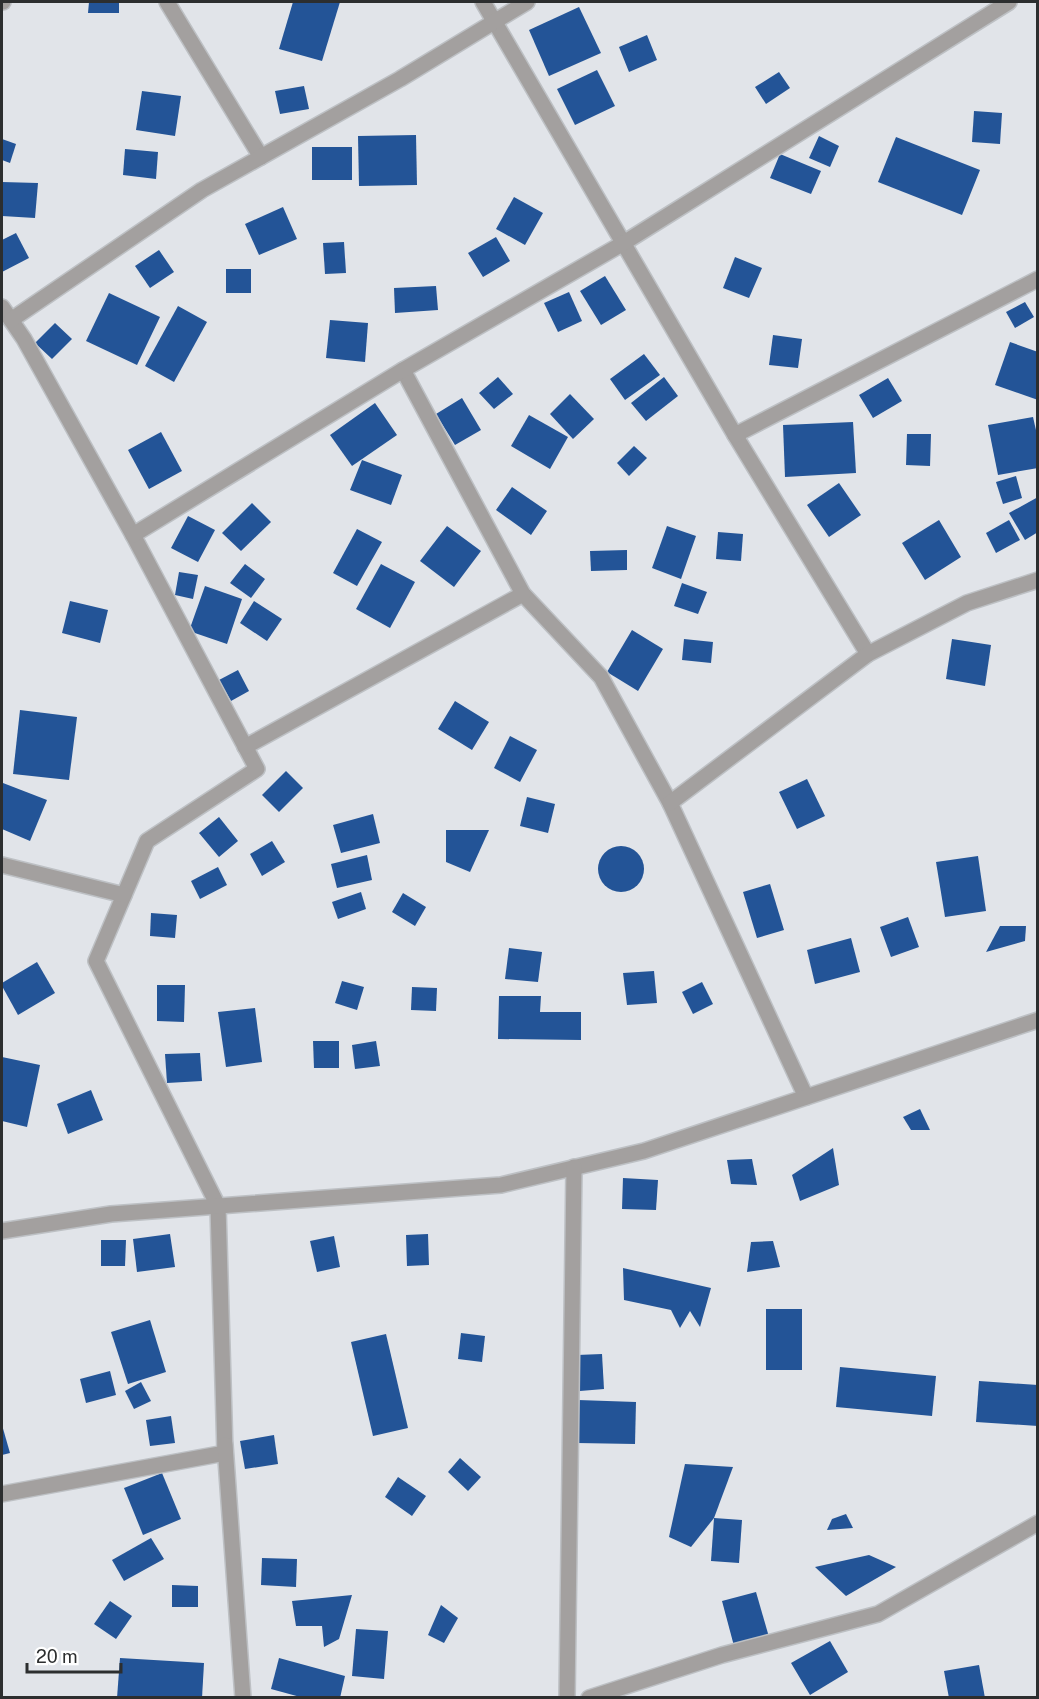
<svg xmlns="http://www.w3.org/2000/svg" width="1039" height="1699" viewBox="0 0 1039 1699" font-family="'Public Sans',sans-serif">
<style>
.building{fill:#235497}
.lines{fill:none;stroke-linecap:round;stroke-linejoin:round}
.minor-casing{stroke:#bdc0c4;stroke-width:18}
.minor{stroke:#a3a09f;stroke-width:15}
</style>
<rect width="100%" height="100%" fill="#e1e4e9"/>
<g class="building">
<polygon points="89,2 119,2 119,13 88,13"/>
<polygon points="293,2 340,2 322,61 279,49"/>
<polygon points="579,7 601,53 549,76 529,30"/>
<polygon points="647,35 657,60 629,72 619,47"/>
<polygon points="597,70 615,106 575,125 557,89"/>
<polygon points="779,72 790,88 766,104 755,87"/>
<polygon points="304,86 309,109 280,114 275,91"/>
<polygon points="142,91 181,96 175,136 136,130"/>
<polygon points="974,111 1002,113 1000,144 972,142"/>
<polygon points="416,135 417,185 359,186 358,136"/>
<polygon points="819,136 839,146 830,167 809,158"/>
<polygon points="896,137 980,170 962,215 878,182"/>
<polygon points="2,139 16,144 10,163 2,160"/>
<rect x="312" y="147" width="40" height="33"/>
<polygon points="125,149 158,152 156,179 123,175"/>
<polygon points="780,154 821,171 811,194 770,178"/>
<polygon points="2,182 38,183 35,218 2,216"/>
<polygon points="514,197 543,213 525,245 496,229"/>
<polygon points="283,207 297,239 259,255 245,224"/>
<polygon points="16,233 29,258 2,272 2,240"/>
<polygon points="496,237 510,261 483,277 468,253"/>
<polygon points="344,242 346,273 325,274 323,243"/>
<polygon points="159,250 174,272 150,288 135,266"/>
<polygon points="735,257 762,268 749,298 723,288"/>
<rect x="226" y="269" width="25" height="24"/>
<polygon points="605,276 626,310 601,325 580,291"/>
<polygon points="436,286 438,310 395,313 394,288"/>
<polygon points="569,292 582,321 558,332 544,303"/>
<polygon points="109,293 160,317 137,365 86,341"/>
<polygon points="1025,302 1034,317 1015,328 1006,312"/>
<polygon points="178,306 207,322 174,382 145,366"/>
<polygon points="330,320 368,323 365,362 326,358"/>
<polygon points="55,323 72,339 52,359 35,343"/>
<polygon points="773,335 802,339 798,368 769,365"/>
<polygon points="1010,342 1038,352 1038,400 995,385"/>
<polygon points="644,354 660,375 625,400 610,379"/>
<polygon points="498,377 513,394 494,409 479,393"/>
<polygon points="664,377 678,396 646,421 631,403"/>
<polygon points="888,378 902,401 873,418 859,395"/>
<polygon points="570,394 594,419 573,439 550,414"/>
<polygon points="462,398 481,430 455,445 436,414"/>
<polygon points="375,403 397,435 352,466 330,435"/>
<polygon points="529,415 568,437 550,469 511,446"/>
<polygon points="1033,417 1038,439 1038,468 998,475 988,425"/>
<polygon points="853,422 856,473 785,477 783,425"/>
<polygon points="161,432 182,471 149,489 128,450"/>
<polygon points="907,434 931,434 930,466 906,465"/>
<polygon points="634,446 647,458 629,476 617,463"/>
<polygon points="362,460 402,475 391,505 350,490"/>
<polygon points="1016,476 1022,498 1003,504 996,482"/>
<polygon points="839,483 861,515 829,537 807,505"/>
<polygon points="512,487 547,511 531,535 496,510"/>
<polygon points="1038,497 1038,532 1025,540 1009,513"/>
<polygon points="252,503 271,522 241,551 222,533"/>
<polygon points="188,516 215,530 198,562 171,548"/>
<polygon points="939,520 961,557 925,580 902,543"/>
<polygon points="1009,520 1020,540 996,553 986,533"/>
<polygon points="447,526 481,551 454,587 420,561"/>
<polygon points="667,526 696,536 681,579 652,568"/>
<polygon points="357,529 382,542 357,586 333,573"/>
<polygon points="718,532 743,534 741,561 716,559"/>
<polygon points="627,550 627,570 591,571 590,551"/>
<polygon points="245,564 265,579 251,598 230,583"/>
<polygon points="381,564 415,582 390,628 356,609"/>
<polygon points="179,572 198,575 193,599 175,595"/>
<polygon points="682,583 707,592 698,614 674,606"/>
<polygon points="205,586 242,599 227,644 189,631"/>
<polygon points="70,601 108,610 100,643 62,633"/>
<polygon points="254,601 282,619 267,641 240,623"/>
<polygon points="632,630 663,649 638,691 607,672"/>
<polygon points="684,639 713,642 711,663 682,660"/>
<polygon points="952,639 991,645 985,686 946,679"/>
<polygon points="238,670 249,691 231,701 219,680"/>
<polygon points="455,701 489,722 472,750 438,729"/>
<polygon points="20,710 77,717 69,780 13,774"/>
<polygon points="510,736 537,750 520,782 494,768"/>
<polygon points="286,771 303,788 279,812 262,795"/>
<polygon points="807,779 825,816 797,829 779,792"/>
<polygon points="3,783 47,800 30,841 2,829 2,788"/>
<polygon points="527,797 555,804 548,833 520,826"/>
<polygon points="373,814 380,843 341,853 333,825"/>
<polygon points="219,817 238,841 219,857 199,833"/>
<polygon points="446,830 489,830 470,872 446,862"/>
<polygon points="272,841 285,862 262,876 250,854"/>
<circle cx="621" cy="869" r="23"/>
<polygon points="367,855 372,880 337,888 331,864"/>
<polygon points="978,856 986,911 945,917 936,862"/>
<polygon points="218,867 227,885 200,899 191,881"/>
<polygon points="770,884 784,930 757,938 743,892"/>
<polygon points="361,892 366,909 338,919 332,902"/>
<polygon points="403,893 426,907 415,926 392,912"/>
<polygon points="151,913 177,915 175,938 150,936"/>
<polygon points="908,917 919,947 891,957 880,927"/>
<polygon points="1000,926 1026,926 1025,941 986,952"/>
<polygon points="851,938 860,972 815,984 807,950"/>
<polygon points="509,948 542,952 538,982 505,979"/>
<polygon points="37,962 55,993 18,1015 2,986 2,983"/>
<polygon points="654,971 657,1003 627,1005 623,973"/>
<polygon points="342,981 364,987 357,1010 335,1003"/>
<polygon points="702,982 713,1004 693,1014 682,992"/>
<polygon points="157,985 185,985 184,1022 157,1021"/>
<polygon points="412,987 437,988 436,1011 411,1010"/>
<polygon points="499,996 541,996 540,1012 581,1012 581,1040 498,1039"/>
<polygon points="255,1008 262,1062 226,1067 218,1012"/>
<polygon points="313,1041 339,1041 339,1068 314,1068"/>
<polygon points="376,1041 380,1066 355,1069 352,1045"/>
<polygon points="200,1053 202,1081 167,1083 165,1054"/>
<polygon points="2,1057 40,1065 27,1127 2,1121"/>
<polygon points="91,1090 103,1120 68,1134 57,1104"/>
<polygon points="920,1109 930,1130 911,1130 903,1117"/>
<polygon points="833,1148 839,1185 800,1201 792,1175"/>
<polygon points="752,1159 757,1185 731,1184 727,1160"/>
<polygon points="623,1178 658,1180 656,1210 622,1209"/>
<polygon points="170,1234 175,1267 137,1272 133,1239"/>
<polygon points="428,1234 429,1265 407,1266 406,1235"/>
<polygon points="334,1236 340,1267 317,1272 310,1241"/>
<polygon points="101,1240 126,1240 125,1266 101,1266"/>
<polygon points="773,1241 780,1267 747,1272 751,1242"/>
<polygon points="623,1268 711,1288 700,1327 690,1311 680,1328 671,1310 624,1300"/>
<rect x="766" y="1309" width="36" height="61"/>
<polygon points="150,1320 166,1372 128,1384 111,1332"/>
<polygon points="461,1333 485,1336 482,1362 458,1359"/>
<polygon points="386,1334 408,1428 373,1436 351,1342"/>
<polygon points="602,1354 604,1389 580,1391 577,1355"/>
<polygon points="840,1367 936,1376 932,1416 836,1407"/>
<polygon points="110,1371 116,1395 86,1403 80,1379"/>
<polygon points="979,1381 1038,1385 1038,1426 976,1422"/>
<polygon points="141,1382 151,1401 134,1409 125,1391"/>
<polygon points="578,1400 636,1402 635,1444 577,1443"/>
<polygon points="171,1416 175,1443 150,1446 146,1420"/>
<polygon points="2,1425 10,1453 2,1455"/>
<polygon points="274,1435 278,1464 245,1469 240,1441"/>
<polygon points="460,1458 481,1477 468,1491 448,1472"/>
<polygon points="685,1464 733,1467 714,1518 691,1547 669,1537"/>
<polygon points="162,1473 181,1519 143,1535 124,1488"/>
<polygon points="398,1477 426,1496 412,1516 385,1497"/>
<polygon points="846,1514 853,1528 827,1530 832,1519"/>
<polygon points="714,1518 742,1520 739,1563 711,1561"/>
<polygon points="151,1538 164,1559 124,1581 112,1560"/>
<polygon points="869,1555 896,1567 846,1596 815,1567"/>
<polygon points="262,1558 297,1559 296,1587 261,1585"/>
<polygon points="172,1585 198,1586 198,1607 172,1607"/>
<polygon points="756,1592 769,1637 734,1646 722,1601"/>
<polygon points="352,1595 339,1639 324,1647 322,1626 296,1626 292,1601"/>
<polygon points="110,1601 132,1616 116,1639 94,1624"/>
<polygon points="441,1605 458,1618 444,1643 428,1635"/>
<polygon points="356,1629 388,1631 384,1679 352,1676"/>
<polygon points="830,1641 848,1672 810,1695 791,1663"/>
<polygon points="120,1658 204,1663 202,1698 117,1698"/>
<polygon points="279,1658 345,1676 340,1698 304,1698 271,1689"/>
<polygon points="979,1665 985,1698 949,1698 944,1671"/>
</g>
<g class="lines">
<g class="minor-casing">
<g id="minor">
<polyline points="2,2 3,2"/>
<polyline points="167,2 261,157"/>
<polyline points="483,2 735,435 868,654"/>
<polyline points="2,307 24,339 133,535 257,769 147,841 96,961 218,1206 225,1453 2,1494"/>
<polyline points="11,320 202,190 400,79 527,2"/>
<polyline points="403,370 523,594 601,677 670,803 806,1097"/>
<polyline points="735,435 1038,279"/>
<polyline points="133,535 403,370 622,244 1009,2"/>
<polyline points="245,747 523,594"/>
<polyline points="670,803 868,654 967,603 1038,580"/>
<polyline points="2,865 124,895"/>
<polyline points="2,1231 111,1214 501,1185 644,1151 1038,1020"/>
<polyline points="225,1445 243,1698"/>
<polyline points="567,1698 574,1167"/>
<polyline points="589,1698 722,1655 878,1614 1038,1523"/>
</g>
</g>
<use href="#minor" class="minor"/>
</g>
<rect width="1039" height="1699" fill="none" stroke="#2c2e2f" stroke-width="6"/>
<path d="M27 1663v9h94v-9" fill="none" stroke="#2c2e2f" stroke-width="3"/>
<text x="36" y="1663" font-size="18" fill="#2c2e2f" stroke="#ffffff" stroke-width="4.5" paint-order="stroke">20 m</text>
</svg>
